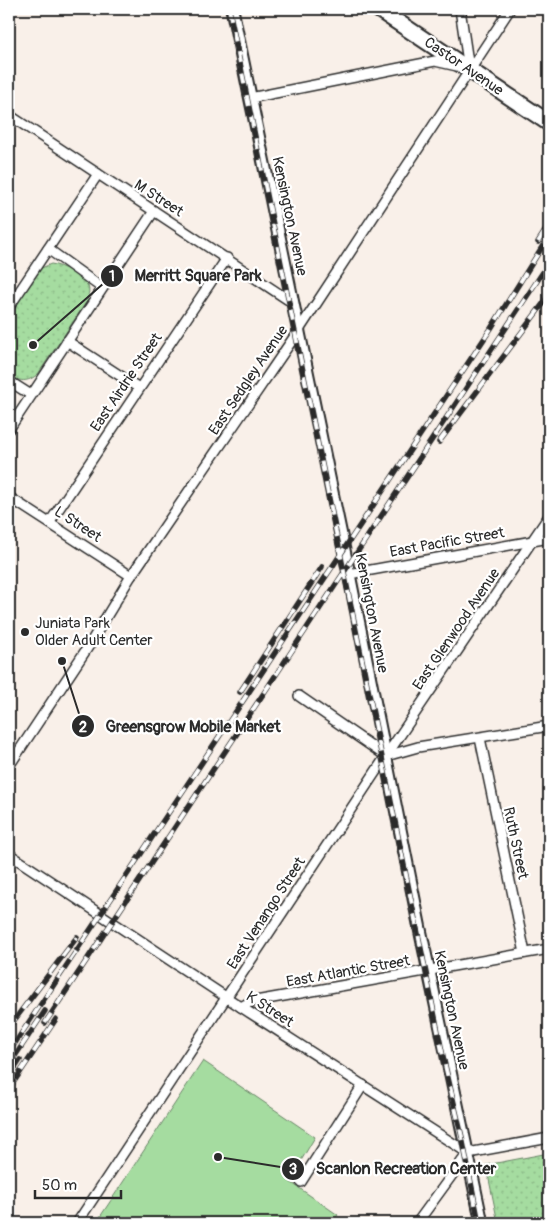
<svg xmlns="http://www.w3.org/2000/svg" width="558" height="1232" viewBox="0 0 558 1232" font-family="Pangolin,sans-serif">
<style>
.grass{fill:url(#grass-dots);stroke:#688466}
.garden{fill:#a5dca0;stroke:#688466}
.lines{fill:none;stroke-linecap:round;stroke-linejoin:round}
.minor-casing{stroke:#2b2b2b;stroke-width:12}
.tertiary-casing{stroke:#2b2b2b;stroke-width:15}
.primary-casing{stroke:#2b2b2b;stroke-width:19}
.minor{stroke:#fff;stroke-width:9}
.tertiary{stroke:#fff;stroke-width:11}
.primary{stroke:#fff;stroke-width:15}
.rail-casing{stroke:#2b2b2b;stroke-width:5.5}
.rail{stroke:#fff;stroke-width:4;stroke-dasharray:11;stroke-linecap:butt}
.poi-dot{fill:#2b2b2b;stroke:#fff;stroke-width:2}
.labels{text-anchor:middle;stroke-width:4.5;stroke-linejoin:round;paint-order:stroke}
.street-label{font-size:15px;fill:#2b2b2b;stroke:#fff}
.poi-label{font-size:15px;fill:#2b2b2b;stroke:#fff;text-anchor:start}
.leader{fill:none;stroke:#2b2b2b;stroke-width:2}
.callout-dot{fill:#2b2b2b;stroke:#fff;stroke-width:2}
.mark-label{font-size:15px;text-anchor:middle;font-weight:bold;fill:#fff}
.callout-label{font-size:16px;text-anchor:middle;font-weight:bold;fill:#2b2b2b;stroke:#fff;stroke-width:4.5;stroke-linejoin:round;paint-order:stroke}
</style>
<defs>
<pattern id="grass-dots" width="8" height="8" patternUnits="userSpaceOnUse" patternTransform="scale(1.25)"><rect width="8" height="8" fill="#a5dca0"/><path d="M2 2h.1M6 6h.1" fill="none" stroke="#8ebd8a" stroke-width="1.8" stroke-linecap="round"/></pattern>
</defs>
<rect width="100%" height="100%" fill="#f9f0e9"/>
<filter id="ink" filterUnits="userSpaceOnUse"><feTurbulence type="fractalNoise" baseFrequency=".02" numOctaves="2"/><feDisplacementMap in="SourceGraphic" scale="10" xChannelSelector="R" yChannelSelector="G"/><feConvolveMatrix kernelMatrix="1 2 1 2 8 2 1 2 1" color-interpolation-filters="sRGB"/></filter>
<g filter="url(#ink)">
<g class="grass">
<path d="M51 264C61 265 83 276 88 286 90 291 88 296 87 301L38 374C27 383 20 382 9 375V315L39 269Z"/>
<polygon points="549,1153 549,1223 498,1223 486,1165"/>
</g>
<polygon class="garden" points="203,1061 315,1137 289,1181 338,1215 332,1223 96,1223"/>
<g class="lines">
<g class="minor-casing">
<g id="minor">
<polyline points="460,9 469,69"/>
<polyline points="250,98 435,61 457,66"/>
<polyline points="9,115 293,303"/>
<polyline points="48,249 102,288"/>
<polyline points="9,307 98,174"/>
<polyline points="67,341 139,388"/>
<polyline points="9,381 31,395"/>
<polyline points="9,429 154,211"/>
<polyline points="9,497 131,576"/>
<polyline points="50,522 227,258"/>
<polyline points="349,574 549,538"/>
<polyline points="299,696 386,756"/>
<polyline points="480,738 525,953"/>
<polyline points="386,756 418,747 549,726"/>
<polyline points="9,766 88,647 131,576 299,330 510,9"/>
<polyline points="9,854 241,1007 468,1153"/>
<polyline points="241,1007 250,1002 549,949"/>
<polyline points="301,1182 363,1085"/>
<polyline points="77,1223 386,756 549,516"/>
<polyline points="417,1223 468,1153 549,1138"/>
</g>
</g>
<g class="tertiary-casing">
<polyline id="tertiary" points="232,9 349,574 420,929 482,1223"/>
</g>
<g class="primary-casing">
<polyline id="primary" points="378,9 549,123"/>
</g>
<use href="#minor" class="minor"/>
<use href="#tertiary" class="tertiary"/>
<use href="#primary" class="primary"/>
<g class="rail-casing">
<g id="rail">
<polyline points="229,9 444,1061 462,1137 479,1223"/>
<polyline points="538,242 549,225"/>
<polyline points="439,442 549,296"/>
<polyline points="240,692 322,567"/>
<polyline points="45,1023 549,263"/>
<polyline points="9,1027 77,937"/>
<polyline points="9,1052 490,330 549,236"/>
<polyline points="9,1065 45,1011"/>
<polyline points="9,1077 20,1060"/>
<polyline points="9,1089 56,1019"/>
</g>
</g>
<use href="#rail" class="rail"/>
</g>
</g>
<circle class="poi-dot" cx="25" cy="632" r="5"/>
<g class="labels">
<g class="street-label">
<text transform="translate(464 66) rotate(34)" y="5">Castor Avenue</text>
<text transform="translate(159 198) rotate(33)" y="5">M Street</text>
<text transform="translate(290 216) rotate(78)" y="5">Kensington Avenue</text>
<text transform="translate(248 380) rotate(-56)" y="5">East Sedgley Avenue</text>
<text transform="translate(126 382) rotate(-56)" y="5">East Airdrie Street</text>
<text transform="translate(78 524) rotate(33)" y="5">L Street</text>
<text transform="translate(447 542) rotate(-10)" y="5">East Pacific Street</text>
<text transform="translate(372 613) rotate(79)" y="5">Kensington Avenue</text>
<text transform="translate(456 629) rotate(-56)" y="5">East Glenwood Avenue</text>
<text transform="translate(516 843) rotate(78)" y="5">Ruth Street</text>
<text transform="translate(266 913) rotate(-57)" y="5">East Venango Street</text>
<text transform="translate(348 971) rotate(-10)" y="5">East Atlantic Street</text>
<text transform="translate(270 1009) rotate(33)" y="5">K Street</text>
<text transform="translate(452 1010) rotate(78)" y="5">Kensington Avenue</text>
</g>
<g class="poi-label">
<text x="35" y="628">Juniata Park<tspan x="35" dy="17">Older Adult Center</tspan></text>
</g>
</g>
<path class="leader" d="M33 345L112 276M62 661L83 726M218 1157L293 1169"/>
<g class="callout-dot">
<circle cx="33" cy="345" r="5"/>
<circle cx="62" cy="661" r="5"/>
<circle cx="218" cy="1157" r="5"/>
<circle cx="112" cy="276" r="12"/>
<circle cx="83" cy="726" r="12"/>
<circle cx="293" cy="1169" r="12"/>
</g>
<g class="mark-label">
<text x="112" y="281">1</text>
<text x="83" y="732">2</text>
<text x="293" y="1174">3</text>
</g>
<g class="callout-label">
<text x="198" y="281">Merritt Square Park</text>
<text x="193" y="732">Greensgrow Mobile Market</text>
<text x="406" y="1174">Scanlon Recreation Center</text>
</g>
<rect width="558" height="1232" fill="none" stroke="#fff" stroke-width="30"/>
<rect x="15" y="15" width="528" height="1202" fill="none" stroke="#2b2b2b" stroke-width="2" filter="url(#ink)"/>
<path d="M35 1190v8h86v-8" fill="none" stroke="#2b2b2b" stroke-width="2.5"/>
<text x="42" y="1190" font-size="15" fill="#2b2b2b" stroke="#ffffff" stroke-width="4" paint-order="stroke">50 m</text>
</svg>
